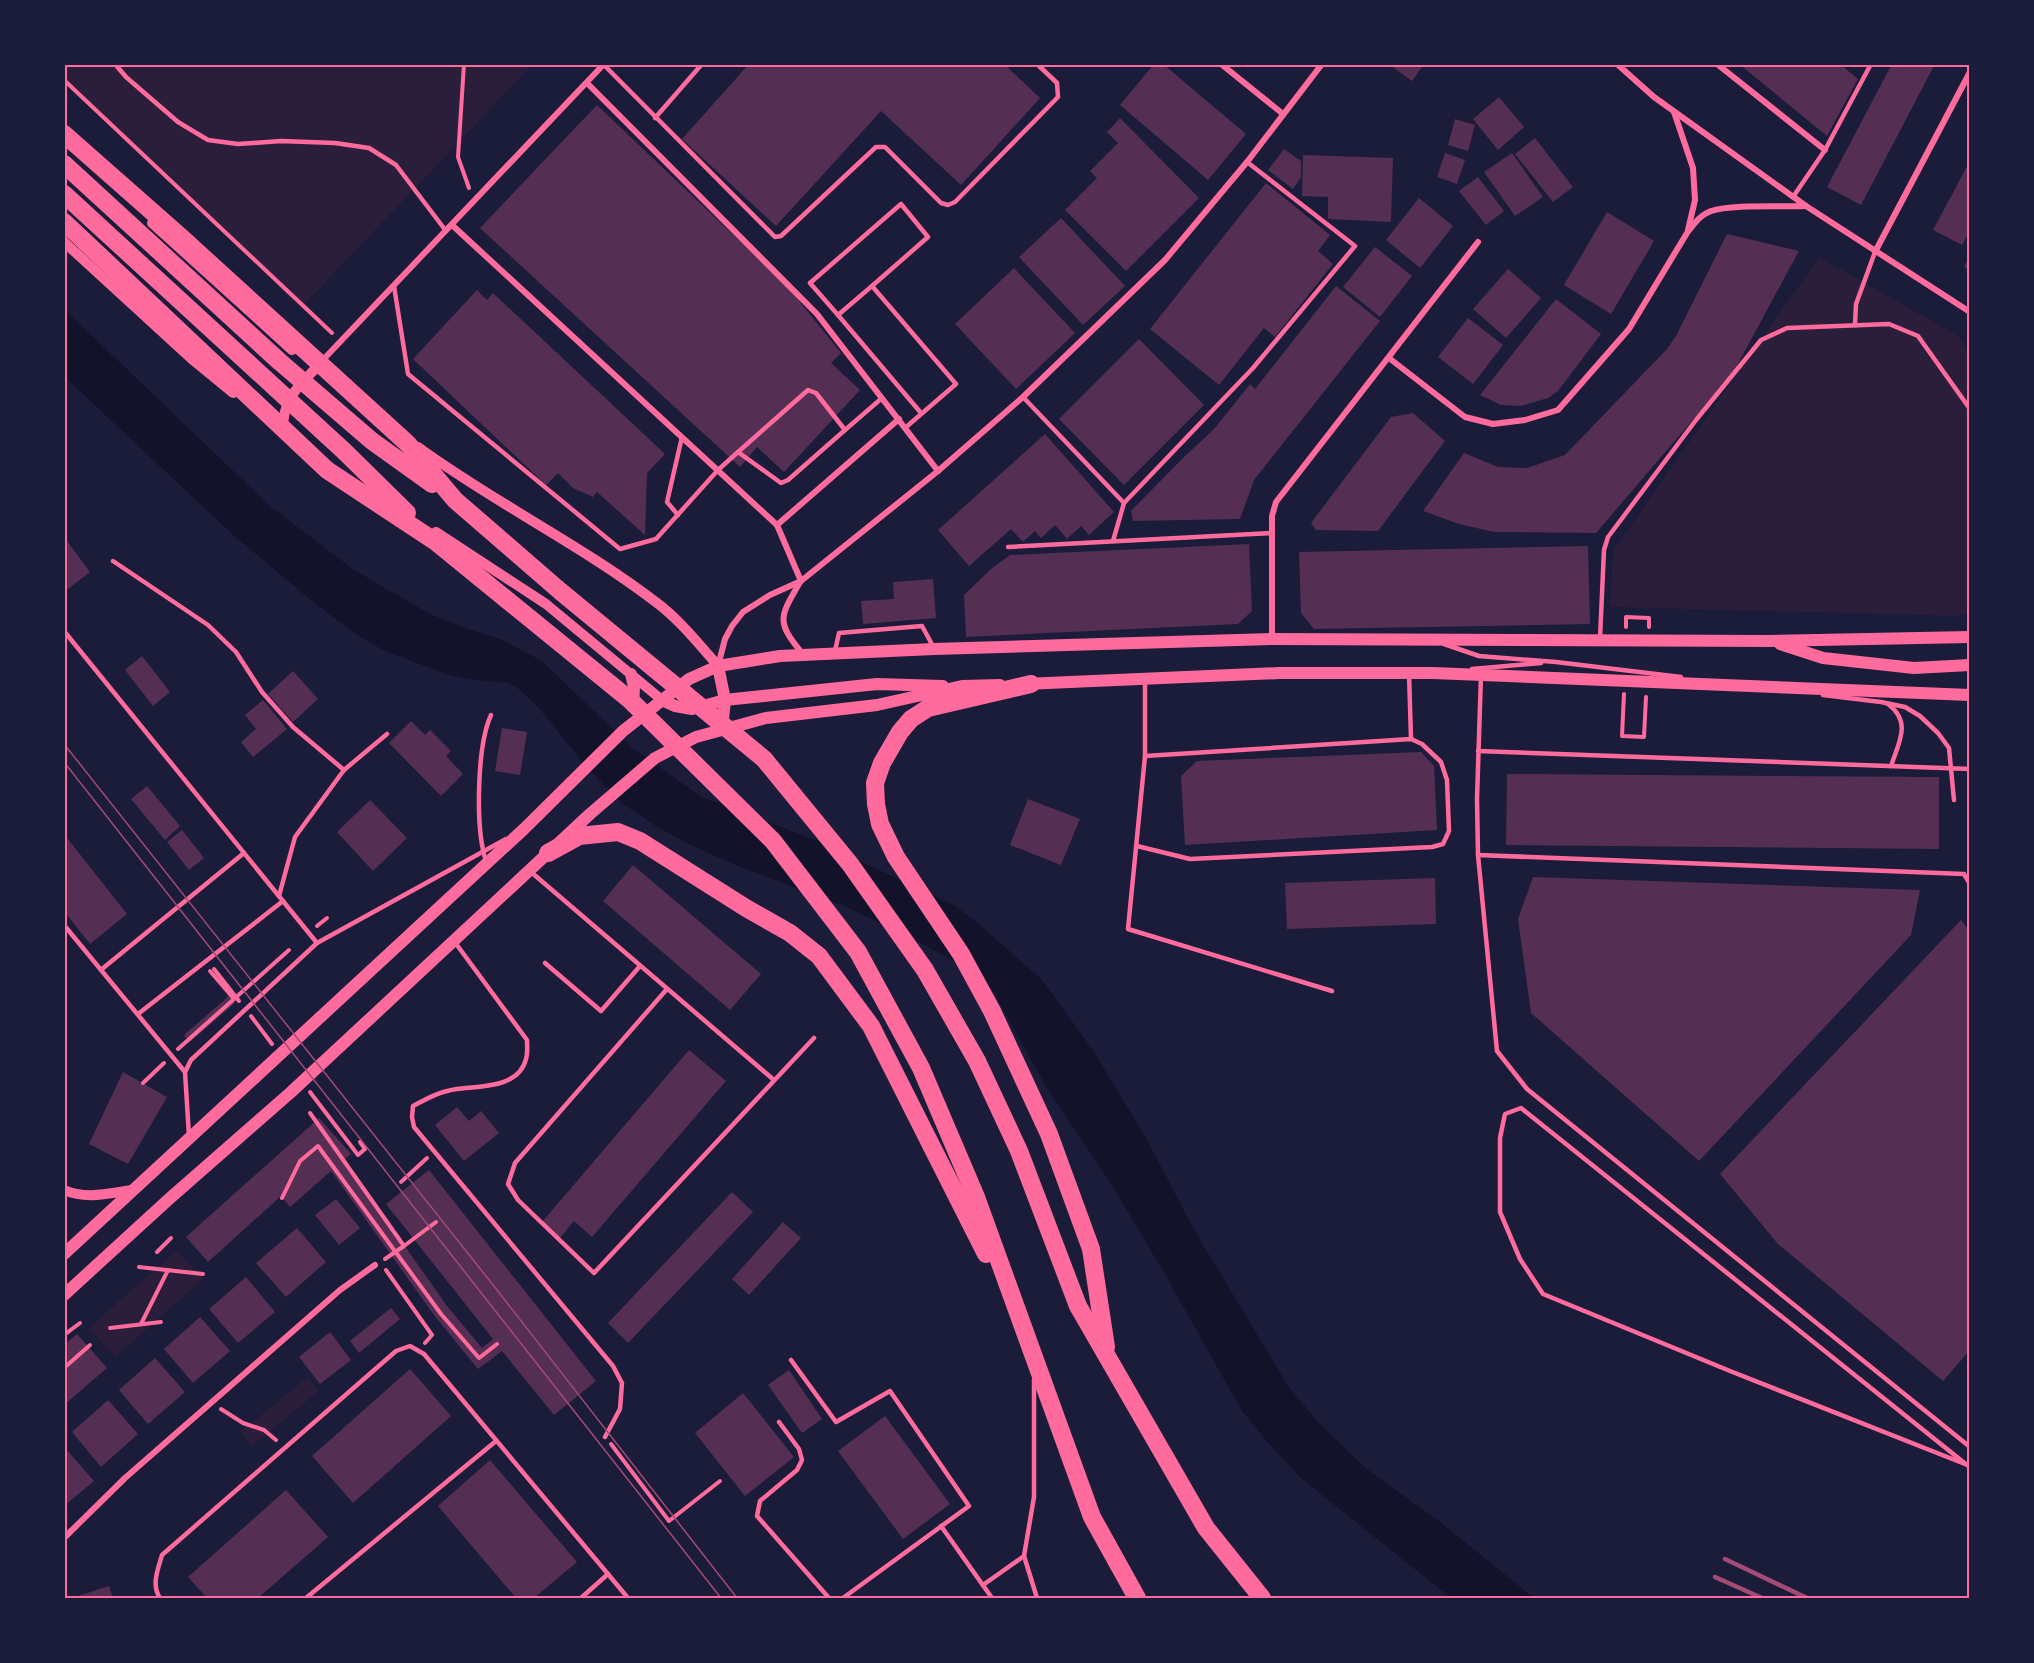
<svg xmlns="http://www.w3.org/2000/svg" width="2034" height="1663" viewBox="0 0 2034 1663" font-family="'IBM Plex Sans',sans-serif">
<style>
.green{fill:#2a1e3b}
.water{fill:#12122b}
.building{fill:#542f53}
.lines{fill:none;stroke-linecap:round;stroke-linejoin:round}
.path{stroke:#ff6b9d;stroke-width:4}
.service{stroke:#ff6b9d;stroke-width:4.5}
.minor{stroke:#ff6b9d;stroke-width:6}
.tertiary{stroke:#ff6b9d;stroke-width:10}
.secondary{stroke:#ff6b9d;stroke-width:12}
.motorway{stroke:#ff6b9d;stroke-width:18}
.tram{stroke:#a44b75;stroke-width:1.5}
.rail{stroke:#a44b75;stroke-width:4.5}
.neatline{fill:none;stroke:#ff6b9d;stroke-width:2}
</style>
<rect width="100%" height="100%" fill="#1b1b3a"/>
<g class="green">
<polygon points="64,65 532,65 301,308 65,84"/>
<polygon points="1819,257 1960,337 1970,357 1969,613 1956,616 1610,607 1613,551"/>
<polygon points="177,1250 203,1279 115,1357 89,1328"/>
<polygon points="308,1377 319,1391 252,1446 240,1432"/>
</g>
<polygon class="water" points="64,309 271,507 354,570 428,613 467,629 500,639 542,661 632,748 702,797 818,841 955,906 980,925 1042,980 1092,1049 1146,1138 1194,1230 1288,1386 1317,1421 1364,1467 1440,1522 1534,1598 1451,1598 1302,1479 1271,1446 1242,1411 1166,1276 1110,1182 1045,1085 992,989 954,961 913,939 849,908 733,864 687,843 656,826 622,803 590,771 538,707 519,689 509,683 467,679 449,675 385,651 357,635 317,605 231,533 65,377"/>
<g class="building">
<polygon points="749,64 1004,64 1040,98 961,185 881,111 776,226 682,139"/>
<polygon points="1154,64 1163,64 1246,134 1208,180 1120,105"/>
<polygon points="1389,64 1424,64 1412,81"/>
<polygon points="1739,64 1840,64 1858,79 1827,136"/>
<polygon points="1892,64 1935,64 1861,205 1827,187"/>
<polygon points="1499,97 1524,127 1498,150 1473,119"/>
<polygon points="597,105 788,287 841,353 831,363 860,390 784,472 757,447 740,467 480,228"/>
<polygon points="1120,118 1199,198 1126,271 1065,210 1097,178 1090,171 1118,143 1107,132"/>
<polygon points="1455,119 1475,125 1468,151 1448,145"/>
<polygon points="1535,138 1573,187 1553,202 1515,154"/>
<polygon points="1284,149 1301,161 1301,177 1293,189 1268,170"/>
<polygon points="1445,153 1465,160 1457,184 1437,177"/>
<polygon points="1512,153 1543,197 1515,216 1484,172"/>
<polygon points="1303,155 1393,158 1391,222 1328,219 1328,197 1302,196"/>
<polygon points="1970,161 1970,231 1962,245 1933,230"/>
<polygon points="1478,177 1504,211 1486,225 1459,191"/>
<polygon points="1266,183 1330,235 1318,251 1333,264 1275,337 1264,328 1219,385 1150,329"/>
<polygon points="1419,198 1453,226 1420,268 1386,240"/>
<polygon points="1607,212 1654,241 1611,314 1564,285"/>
<polygon points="1061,218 1125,286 1083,325 1019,257"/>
<polygon points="1727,234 1799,251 1733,373 1596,533 1494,532 1459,524 1423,511 1464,453 1498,467 1527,468 1565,455 1667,349 1676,336"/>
<polygon points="1375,247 1412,276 1380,317 1343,287"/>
<polygon points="1970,255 1970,270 1964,267"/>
<polygon points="1014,268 1075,333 1016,389 955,324"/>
<polygon points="1508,269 1541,298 1506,338 1473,309"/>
<polygon points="1336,286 1380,321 1254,480 1240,519 1133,521 1131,511 1182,459 1215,428 1250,384 1255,389"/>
<polygon points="477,290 487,300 493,293 665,454 647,473 645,535 597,492 593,497 573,488 558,473 546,485 413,359"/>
<polygon points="1556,299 1601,334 1558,391 1548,398 1521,406 1501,405 1480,395"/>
<polygon points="1468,318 1503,345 1473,384 1438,357"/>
<polygon points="1139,339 1204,405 1124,485 1059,419"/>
<polygon points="1413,413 1445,441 1378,531 1316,530 1311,523 1391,417"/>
<polygon points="1045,434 1114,512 1089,535 1081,526 1067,539 1055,525 1041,538 1035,531 1023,542 1011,529 969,566 938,530"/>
<polygon points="64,537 90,572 64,592"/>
<polygon points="1249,544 1252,611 1238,624 966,637 964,595 991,569 1010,555"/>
<polygon points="1588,546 1590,624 1314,629 1301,613 1299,552"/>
<polygon points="933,579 936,618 863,624 861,601 894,599 893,582"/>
<polygon points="142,656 170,692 153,706 125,670"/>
<polygon points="293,671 318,699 293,722 268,694"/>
<polygon points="263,700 287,729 253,757 241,742 256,729 245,715"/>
<polygon points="411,721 425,735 430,730 451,751 446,756 463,774 441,796 389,743"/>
<polygon points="502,728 527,732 520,775 495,771"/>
<polygon points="1421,752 1434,766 1437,830 1185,845 1181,776 1197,761"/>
<polygon points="1507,774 1939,777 1939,849 1506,845"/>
<polygon points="147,786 180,826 165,840 131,799"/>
<polygon points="1028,799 1080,819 1061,865 1010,845"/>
<polygon points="370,800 407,838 373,871 337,832"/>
<polygon points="182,830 204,858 189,870 167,842"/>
<polygon points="67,838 127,914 90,944 64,911 64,839"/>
<polygon points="633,865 761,974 730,1010 603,901"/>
<polygon points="1533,877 1920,890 1911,935 1699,1161 1531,1013 1518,919"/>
<polygon points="1435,878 1436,924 1287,929 1285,883"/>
<polygon points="1961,920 1970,932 1970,1350 1943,1381 1778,1244 1720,1174"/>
<polygon points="229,996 235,1003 190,1042 184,1035"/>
<polygon points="689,1050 726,1081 592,1237 574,1221 560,1238 542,1222"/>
<polygon points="123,1072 167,1097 128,1164 89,1144"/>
<polygon points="457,1107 469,1121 481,1111 499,1133 464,1161 435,1125"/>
<polygon points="319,1118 351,1154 344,1160 447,1306 482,1348 493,1339 386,1204 429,1170 596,1381 554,1415 502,1351 478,1369 434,1315 331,1171 290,1207 281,1196 208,1262 186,1237"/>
<polygon points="732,1192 753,1212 628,1343 608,1323"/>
<polygon points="336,1199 360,1228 339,1245 315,1215"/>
<polygon points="783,1222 801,1238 749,1295 732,1279"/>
<polygon points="297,1228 326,1262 286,1297 256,1263"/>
<polygon points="246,1277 275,1312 238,1343 209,1309"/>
<polygon points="391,1308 400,1319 359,1353 350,1341"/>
<polygon points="200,1317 230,1351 193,1383 164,1349"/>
<polygon points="330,1332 351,1360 320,1384 299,1357"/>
<polygon points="77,1334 107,1368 64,1405 64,1345"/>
<polygon points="155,1358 185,1392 148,1424 119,1390"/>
<polygon points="410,1369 451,1416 353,1503 312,1456"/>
<polygon points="789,1370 822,1419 802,1433 768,1385"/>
<polygon points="743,1393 794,1457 745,1496 695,1433"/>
<polygon points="108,1400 138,1434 101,1467 72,1432"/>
<polygon points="885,1416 950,1504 903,1539 838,1451"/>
<polygon points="64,1447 94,1481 64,1506"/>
<polygon points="490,1460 577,1562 534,1598 516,1598 438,1506"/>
<polygon points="286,1490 328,1537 258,1598 207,1598 188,1577"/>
<polygon points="109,1586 113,1598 72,1598"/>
</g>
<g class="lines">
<g class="path">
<polyline points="464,64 458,157 469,188"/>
<polyline points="64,80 332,333"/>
<polyline points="1626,627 1626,617 1649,618 1649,627"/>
<polyline points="1624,694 1622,736 1644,737 1646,697"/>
<polyline points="317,926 327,918"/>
<polyline points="214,969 239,1001"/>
<polyline points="210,971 234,999"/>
<polyline points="251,1016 272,1044"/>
<polyline points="178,1049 289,950"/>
<polyline points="143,1083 164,1063"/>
<polyline points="310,1092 358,1155 365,1149 360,1142"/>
<polyline points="310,1113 404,1246 436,1222"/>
<polyline points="401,1182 427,1158"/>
<polyline points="282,1198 300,1161 318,1146 441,1314 479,1358 497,1344"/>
<polyline points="157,1252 171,1238"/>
<polyline points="385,1259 404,1246"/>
<polyline points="139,1267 203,1274"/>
<polyline points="386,1270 432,1335 425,1343"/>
<polyline points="141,1324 168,1270"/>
<polyline points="110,1328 161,1322"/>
<polyline points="64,1335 80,1323"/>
<polyline points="64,1368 90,1345"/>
<polyline points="221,1409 243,1423 264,1430 276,1440"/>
<polyline points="611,1444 669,1521 720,1481"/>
</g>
<g class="service">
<polyline points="115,64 126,77 178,122 208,140 238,144 281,141 335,143 369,148 396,165 446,231"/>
<polyline points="604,65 775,237 781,236 876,147 885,147 941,203 948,205 955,202 1058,97 1057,83 1037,64"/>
<polyline points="655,118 702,64"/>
<polyline points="1793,197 1825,150 1871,64"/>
<polyline points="394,286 408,374 620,549 656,539 718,470 738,452"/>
<polyline points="872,286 838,315 921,413"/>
<polyline points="838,315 810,283 901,204 928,237 872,286 956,384 905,428"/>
<polyline points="1855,325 1856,304 1875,252"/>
<polygon points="808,390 816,393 845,430 788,480 781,483 738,452"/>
<polyline points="1023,397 1124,503 1113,541"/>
<polyline points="845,430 882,398"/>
<polyline points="1124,503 1253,368 1355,246 1247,162"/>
<polyline points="678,515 667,502 682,437"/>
<polyline points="1008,547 1272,533"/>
<polyline points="113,561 208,625 236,652 262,692 293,727 344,770"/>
<polyline points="64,631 317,943"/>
<polyline points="1600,638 1604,550 1608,537 1696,420 1761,340 1787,328 1889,324 1918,336 1970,409"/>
<polyline points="1444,644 1479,656 1556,662 1681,677"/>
<polyline points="835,651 839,633 922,626 934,648"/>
<polyline points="1472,669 1541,663"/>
<polyline points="1409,673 1411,739"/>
<polyline points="1481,675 1477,799 1478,855 1497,1051 1527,1089 1970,1447"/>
<polyline points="1145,680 1145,756 1128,929 1332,991"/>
<polyline points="1823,695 1881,702 1905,707 1920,716 1938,733 1949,748 1954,800"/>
<path d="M1888 704C1912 722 1899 742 1891 766"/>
<polyline points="1478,751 1970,769"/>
<polyline points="1137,846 1190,859 1432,847 1443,844 1449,831 1447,780 1441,762 1422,744 1411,739 1145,756"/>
<polyline points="1478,855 1964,874 1970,884"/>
<path d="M486 861C475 828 477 746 491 715"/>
<polyline points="531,872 774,1080"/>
<polyline points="279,896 295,837 344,770 387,734"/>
<polyline points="64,925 185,1072"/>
<path d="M454 941 527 1040C527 1045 528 1053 526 1059 519 1088 480 1086 457 1089 441 1091 428 1098 413 1106L412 1117 414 1127 613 1366 622 1383 620 1409 605 1437"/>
<polyline points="545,963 601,1011 640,966"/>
<polyline points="102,969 244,853"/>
<polyline points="667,989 515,1163 508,1184 518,1200 594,1273 814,1038"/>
<polyline points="138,1014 283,901"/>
<polyline points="189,1136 185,1072 191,1060 317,943 506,839"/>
<polyline points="791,1360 836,1422 890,1391 969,1506 843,1598"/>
<polyline points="779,1422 799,1449 802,1460 797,1470 760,1501 757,1516 829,1598"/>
<polyline points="1967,1465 1521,1108 1505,1114 1500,1138 1500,1212 1520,1259 1543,1294 1730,1371 1970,1466"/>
<polyline points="941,1526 992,1598"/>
<polyline points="1024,1556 1037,1598"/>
<polyline points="983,1585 1024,1556 1034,1497 1034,1379"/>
<path d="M160 1598C151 1585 158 1569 162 1555L396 1351 410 1346 424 1354 628 1598"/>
<polyline points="306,1598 496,1441"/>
<polyline points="581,1598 608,1574"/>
</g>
<g class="minor">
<polyline points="1221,64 1283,114"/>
<polyline points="1617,64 1654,97 1806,206 1970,312"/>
<polyline points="1717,64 1825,150"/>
<polyline points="587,83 817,314 938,471"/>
<polyline points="1674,112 1693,168 1695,200 1688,230"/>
<polyline points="452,225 777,525 801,581"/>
<polyline points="1875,252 1970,72"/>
<path d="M1389 358 1465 417 1493 424 1525 420 1558 410 1629 329 1687 233C1694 224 1700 215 1711 211 1730 204 1783 207 1806 206"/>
<polyline points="320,363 604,64"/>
<polyline points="777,525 899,419"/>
<path d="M800 582C780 617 775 621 803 654"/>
<polyline points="1272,639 1272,516 1276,502 1478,242"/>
<polyline points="718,666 725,639 732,626 743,612 770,595 801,581 938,471 1023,397 1165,260 1247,162 1322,64"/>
<polyline points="64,1538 125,1478 340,1290 375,1265"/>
</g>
<g class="tertiary">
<polyline points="152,223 292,350"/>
<polyline points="64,242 194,361 233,393"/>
<path d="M283 430C283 400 294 391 314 370"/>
<path d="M418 447C496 504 584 546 661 606 682 623 700 645 718 666"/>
<polyline points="436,532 546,604 662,700"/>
<path d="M64 1190C87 1200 110 1193 133 1190"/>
</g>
<g class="secondary">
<polyline points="1780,644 1823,658 1914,668 1970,665"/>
<polyline points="718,666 725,700 722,729"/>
<polyline points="631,674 634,687 633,707"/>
<polyline points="1024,684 1279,673 1433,673 1970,695"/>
<polyline points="662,700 675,706 692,709 725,700 877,684 943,686"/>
<polyline points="64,1254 524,829 623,731 689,679 718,666 780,656 934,649 1272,639 1771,641 1970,637"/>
<polyline points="64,1295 169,1199 290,1093 590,814 655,758 696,737 766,718 877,705 962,686 1000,685"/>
</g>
<g class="motorway">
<polyline points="64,134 182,238 408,444 455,500 560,591 764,759 850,864 925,970 977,1061 1019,1151 1078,1306 1206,1528 1262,1598"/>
<polyline points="64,164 280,362 372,441 432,484"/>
<polyline points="64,194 344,451 407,513"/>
<polyline points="64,222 327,470 436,542 630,700 773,841 858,952 921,1068 976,1197 1092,1517 1137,1598"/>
<polyline points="1031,684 928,708 911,719 900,732 882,763 875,783 876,804 880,824 896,857 961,954 992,1011 1049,1134 1091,1249 1106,1347"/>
<polyline points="548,853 579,836 618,832 640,841 746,908 790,933 819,956 871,1026 986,1254"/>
</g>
<g class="tram">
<polyline points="64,744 497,1290 737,1598"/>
<polyline points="64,762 721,1598"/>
</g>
<g class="rail">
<polyline points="1725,1559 1807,1598"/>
<polyline points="1715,1577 1762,1598"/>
</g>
</g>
<rect width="2034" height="1663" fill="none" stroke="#1b1b3a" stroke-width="132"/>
<rect x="66" y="66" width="1902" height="1531" class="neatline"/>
</svg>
